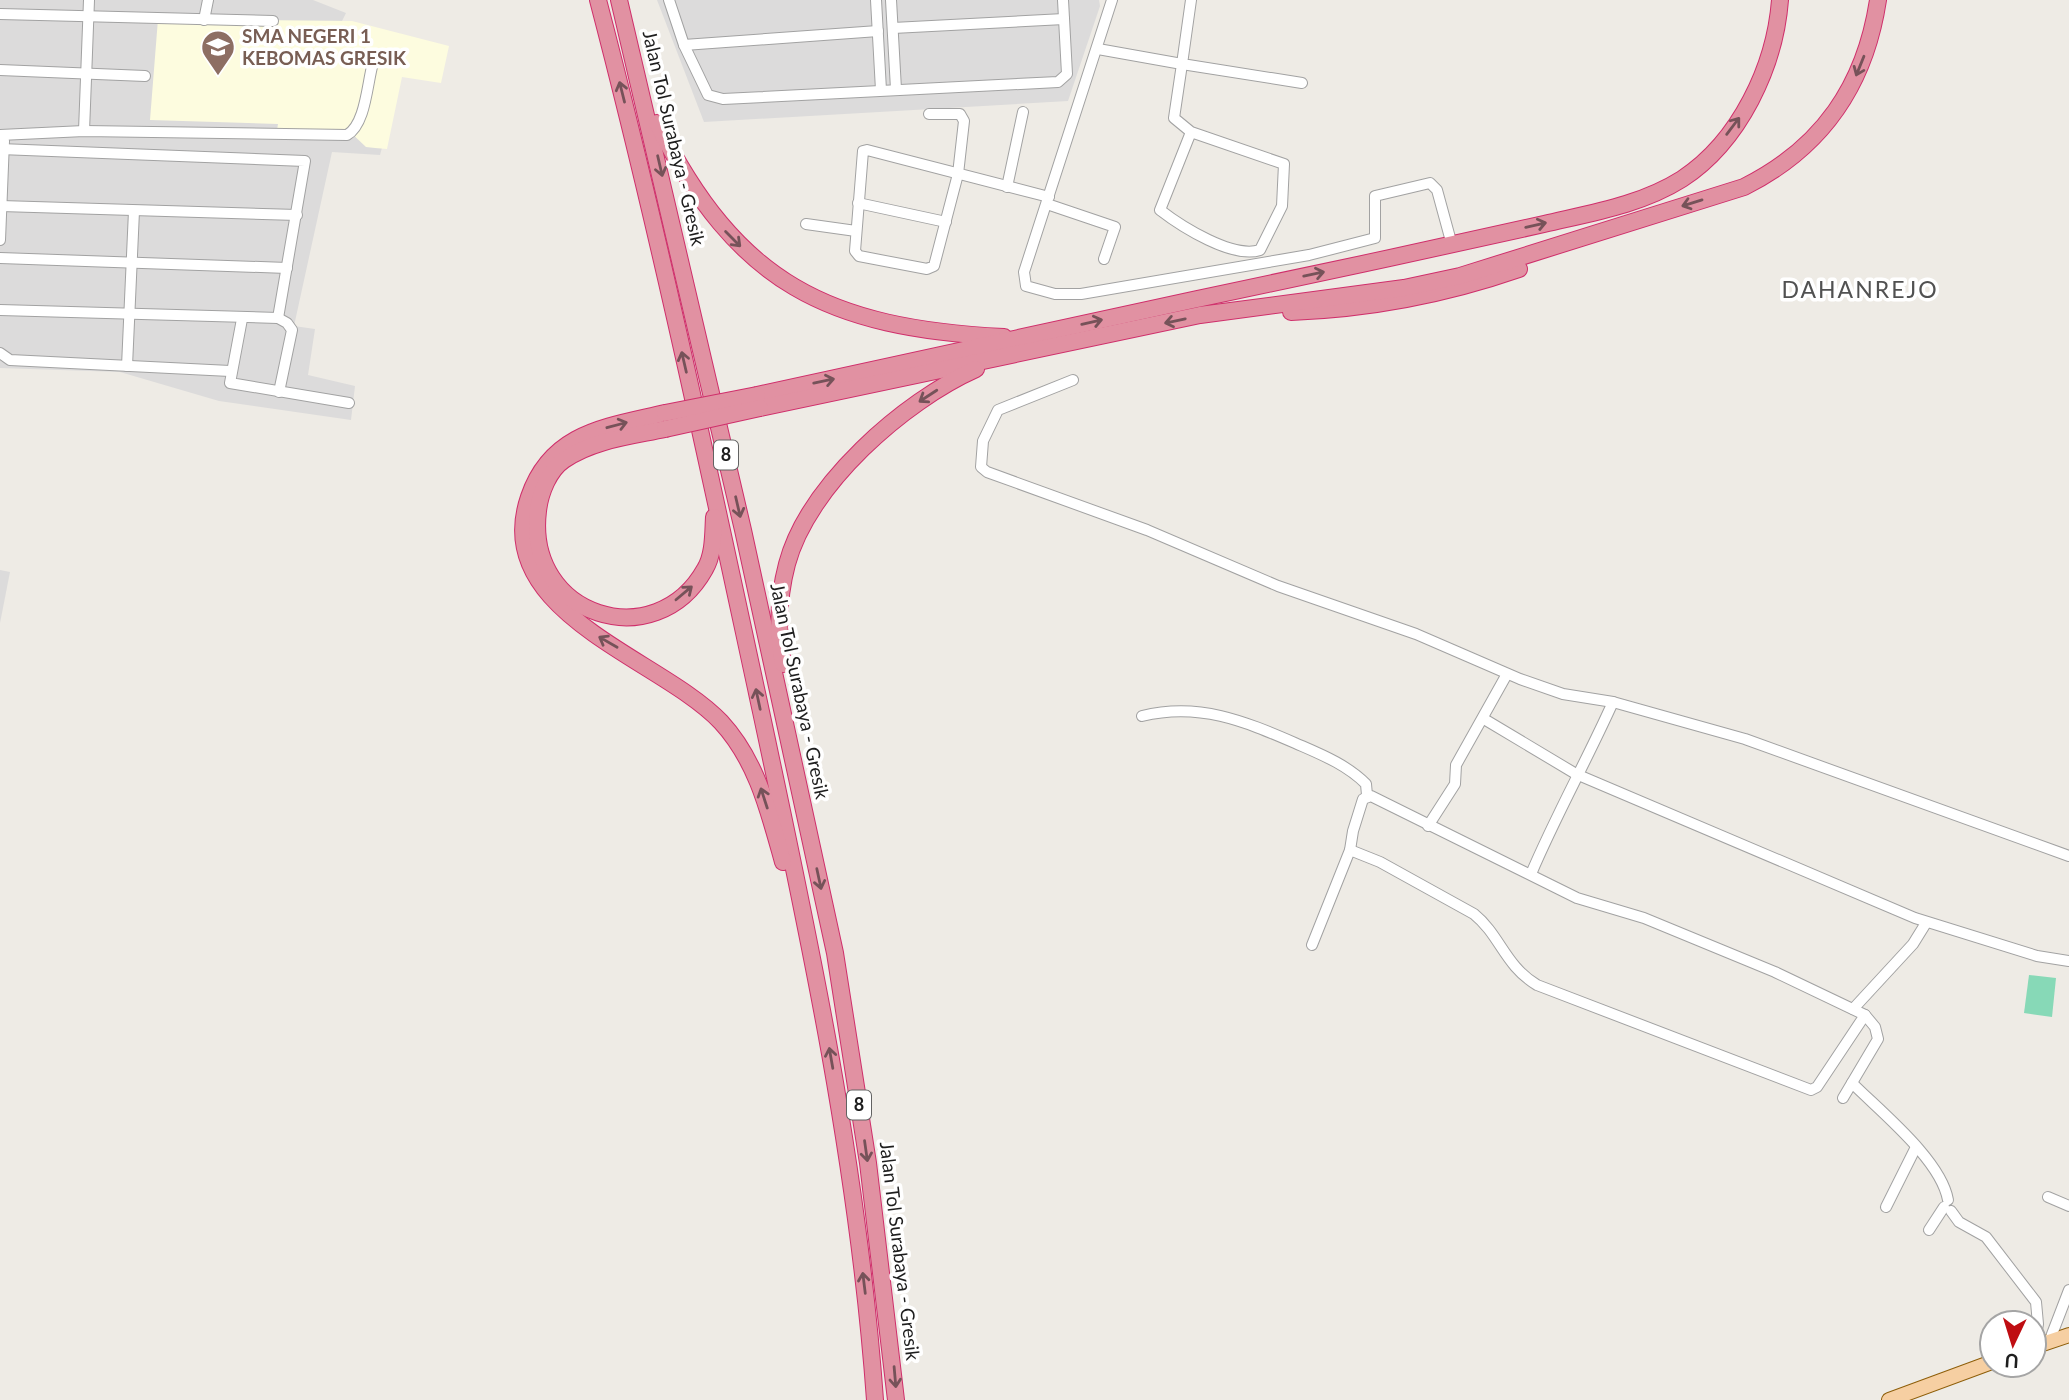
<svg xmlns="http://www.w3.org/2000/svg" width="2069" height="1400" viewBox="0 0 2069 1400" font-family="Lato,sans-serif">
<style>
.residential{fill:#dcdbdb}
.education{fill:#fdfcdf}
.pitch{fill:#87d9b7}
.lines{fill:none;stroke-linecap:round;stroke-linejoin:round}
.minor-casing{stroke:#a2a2a2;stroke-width:12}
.major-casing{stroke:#8e5e09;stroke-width:16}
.highway-casing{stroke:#cf2f6b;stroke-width:18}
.minor{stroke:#fff;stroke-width:10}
.major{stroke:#f6cfa2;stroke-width:14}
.highway{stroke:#e191a2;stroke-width:16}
.highway-bridge-casing{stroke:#cf2f6b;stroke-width:18;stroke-linecap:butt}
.highway-bridge{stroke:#e191a2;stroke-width:16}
.oneway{stroke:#765259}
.labels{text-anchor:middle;stroke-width:7;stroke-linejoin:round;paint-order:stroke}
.shield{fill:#fff;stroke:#626262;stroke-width:2}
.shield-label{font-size:18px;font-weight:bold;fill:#1e1e1e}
.education-label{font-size:19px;font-weight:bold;fill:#785e54;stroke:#fff;text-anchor:start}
.street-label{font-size:19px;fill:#1e1e1e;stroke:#fff}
.quarter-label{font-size:23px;letter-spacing:2px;fill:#515151;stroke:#fff}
</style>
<rect width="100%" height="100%" fill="#eeebe5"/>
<g class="residential">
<polygon points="0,0 313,0 346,13 341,23 404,67 380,155 332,152 294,326 315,329 308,375 355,386 351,420 219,401 120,372 0,368"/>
<polygon points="657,0 1099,0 1100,6 1068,101 704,122"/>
<polygon points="0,570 10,572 0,623"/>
</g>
<polygon class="education" points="158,19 352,21 449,46 441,83 402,77 387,149 375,148 366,147 347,129 310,132 277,130 278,124 150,120"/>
<polygon class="pitch" points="2029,975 2056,978 2052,1017 2024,1013"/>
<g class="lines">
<g class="minor-casing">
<g id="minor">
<polyline points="669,0 684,45 708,95 723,99 1058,82 1067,74 1063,0"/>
<polyline points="876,0 881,90"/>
<polyline points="891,0 896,89"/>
<polyline points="1112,0 1024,272 1026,286 1055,294 1081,294 1309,255 1375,238 1375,196 1430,183 1437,190 1452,245"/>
<polyline points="1191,0 1182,64 1302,83"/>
<polyline points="0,14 273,21"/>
<polyline points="204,20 208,0"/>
<polyline points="893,28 1064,19"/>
<polyline points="684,45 878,31"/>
<path d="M1098 49 1182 64 1174 118 1191 132 1160 210C1182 227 1233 259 1260 250L1282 206 1284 164 1191 132"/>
<polyline points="0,70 145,76"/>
<polyline points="929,114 960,114 964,121 958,174 934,266 927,269 859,256 855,251 863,151 867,150 1049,197"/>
<polyline points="84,131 89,0"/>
<path d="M0 135 84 131 347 135C366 124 367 83 373 63"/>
<polyline points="0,149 305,161 278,318"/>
<polyline points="1007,187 1023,112"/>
<polyline points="858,203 946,222"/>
<polyline points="1047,204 1115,227 1104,259"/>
<polyline points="1,206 297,215"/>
<polyline points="806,224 856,231"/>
<polyline points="0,240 4,141"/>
<polyline points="0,258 287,268"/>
<polyline points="0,310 278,318 287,323 292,330 279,392"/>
<polyline points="242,319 230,383 349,403"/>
<polyline points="0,353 10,360 230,371"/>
<polyline points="127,366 134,211"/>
<path d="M1073 380 998 410 983 441 981 467 987 472 1147 530 1278 586 1416 634 1520 679 1563 694 1613 702C1587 760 1556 815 1531 874"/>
<polyline points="1613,702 1745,739 2069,856"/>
<path d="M1142 716C1199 702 1244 721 1295 743 1320 754 1346 764 1366 784L1367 795"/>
<polyline points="1484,719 1576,774 1915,918 2037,956 2069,961"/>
<polyline points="1428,826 1455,784 1456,765 1507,674"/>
<path d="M1350 850 1380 862 1474 914C1500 935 1505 966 1537 985L1811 1090 1817 1087 1865 1015"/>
<polyline points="1312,945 1350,850 1353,831 1363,799 1371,796 1577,898 1644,918 1775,972 1865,1015 1875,1027 1878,1039 1843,1098"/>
<polyline points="1853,1009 1913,944 1926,923"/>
<path d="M1852 1083C1881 1112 1941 1160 1948 1200"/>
<polyline points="2048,1197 2069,1206"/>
<polyline points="1886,1207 1916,1147"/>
<polyline points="1951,1211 1959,1222 1986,1237 2036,1302 2038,1324 2034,1347"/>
<polyline points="1929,1230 1944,1207"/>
<polyline points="2049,1342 2069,1290"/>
</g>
</g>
<g class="major-casing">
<g id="major">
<polyline points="2034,1347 2069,1335"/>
<polyline points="1889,1400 1992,1362"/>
</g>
</g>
<g class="highway-casing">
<g id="highway">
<path d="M598 0C658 229 707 461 757 693 807 927 858 1161 875 1400"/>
<polyline points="619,0 743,530 835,953 868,1163 896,1400"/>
<path d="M657 123C737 284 828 328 1004 337"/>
<path d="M1291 312C1370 309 1444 295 1519 269"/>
<path d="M757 395C959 352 1160 306 1362 264 1423 251 1484 237 1544 224 1591 213 1641 205 1682 179 1740 141 1775 66 1780 0"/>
<path d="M760 408 1200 315 1404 288 1460 276 1744 187C1822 148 1865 86 1878 0"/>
<path d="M665 413C606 427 551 432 529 497 489 613 661 658 721 722 757 761 769 812 783 862"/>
<path d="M665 429C632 436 593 440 564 460 549 470 540 493 538 511 525 617 656 657 705 569 714 554 713 533 714 517"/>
<path d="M783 664C777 630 778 598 787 564 808 485 904 401 976 369"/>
</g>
</g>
<use href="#minor" class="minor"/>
<use href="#major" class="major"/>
<use href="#highway" class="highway"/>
<g class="highway-bridge-casing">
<g id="highway-bridge">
<polyline points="665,413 757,395"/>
<polyline points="665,429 760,408"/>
</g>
</g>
<use href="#highway-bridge" class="highway-bridge"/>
</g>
<defs><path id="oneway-shaft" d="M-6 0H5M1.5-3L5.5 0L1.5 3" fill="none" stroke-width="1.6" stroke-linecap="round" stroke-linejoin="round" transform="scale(1.75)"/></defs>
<g class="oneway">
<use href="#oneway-shaft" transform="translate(1860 66) rotate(112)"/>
<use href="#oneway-shaft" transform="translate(622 92) rotate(-104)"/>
<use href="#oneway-shaft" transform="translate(1733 126) rotate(-53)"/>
<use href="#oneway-shaft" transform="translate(660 166) rotate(77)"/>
<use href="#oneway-shaft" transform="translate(1692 203) rotate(163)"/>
<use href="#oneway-shaft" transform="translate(1536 225) rotate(-13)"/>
<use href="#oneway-shaft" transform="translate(733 239) rotate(45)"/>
<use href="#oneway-shaft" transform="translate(1314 274) rotate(-12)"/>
<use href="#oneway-shaft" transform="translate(1175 321) rotate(168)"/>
<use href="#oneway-shaft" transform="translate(1092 322) rotate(-13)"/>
<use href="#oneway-shaft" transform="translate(684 362) rotate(-103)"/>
<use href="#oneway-shaft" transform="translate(824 381) rotate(-12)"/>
<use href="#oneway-shaft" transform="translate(928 396) rotate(147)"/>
<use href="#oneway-shaft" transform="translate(617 425) rotate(-15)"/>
<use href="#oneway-shaft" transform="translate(738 507) rotate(77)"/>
<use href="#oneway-shaft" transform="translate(684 593) rotate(-40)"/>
<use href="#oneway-shaft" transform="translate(608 642) rotate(-150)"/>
<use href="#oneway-shaft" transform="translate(758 699) rotate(-102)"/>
<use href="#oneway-shaft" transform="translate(764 798) rotate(-108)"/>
<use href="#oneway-shaft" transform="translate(819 879) rotate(78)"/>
<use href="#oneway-shaft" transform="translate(831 1058) rotate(-100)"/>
<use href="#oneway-shaft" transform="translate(866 1151) rotate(82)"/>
<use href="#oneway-shaft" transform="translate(864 1283) rotate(-97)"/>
<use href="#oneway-shaft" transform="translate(895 1377) rotate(85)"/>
</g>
<defs>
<g id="school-pin" transform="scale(1.75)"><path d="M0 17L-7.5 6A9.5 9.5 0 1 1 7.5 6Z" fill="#8d6e63" stroke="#fff"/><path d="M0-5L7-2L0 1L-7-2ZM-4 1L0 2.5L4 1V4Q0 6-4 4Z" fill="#fff"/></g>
</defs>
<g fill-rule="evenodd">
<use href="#school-pin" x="218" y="47"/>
</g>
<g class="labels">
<g class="shield">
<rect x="714" y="440.5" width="24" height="29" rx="5"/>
<rect x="847" y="1090.5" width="24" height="29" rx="5"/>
</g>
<g class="shield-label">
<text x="726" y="461">8</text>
<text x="859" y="1111">8</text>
</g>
<g class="education-label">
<text x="242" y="43">SMA NEGERI 1<tspan x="242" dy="22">KEBOMAS GRESIK</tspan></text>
</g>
<g class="street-label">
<text transform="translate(674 138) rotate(77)" y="7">Jalan Tol Surabaya - Gresik</text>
<text transform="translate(800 691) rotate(78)" y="7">Jalan Tol Surabaya - Gresik</text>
<text transform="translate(900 1251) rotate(83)" y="7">Jalan Tol Surabaya - Gresik</text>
</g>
<g class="quarter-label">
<text x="1860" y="298">DAHANREJO</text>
</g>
</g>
<g transform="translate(2013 1344) rotate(184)"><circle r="33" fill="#ffffff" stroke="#a5a5a5" stroke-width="2"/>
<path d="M0-5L12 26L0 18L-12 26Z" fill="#bf0d12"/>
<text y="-10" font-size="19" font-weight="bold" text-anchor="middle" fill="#1e1e1e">U</text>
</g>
</svg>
